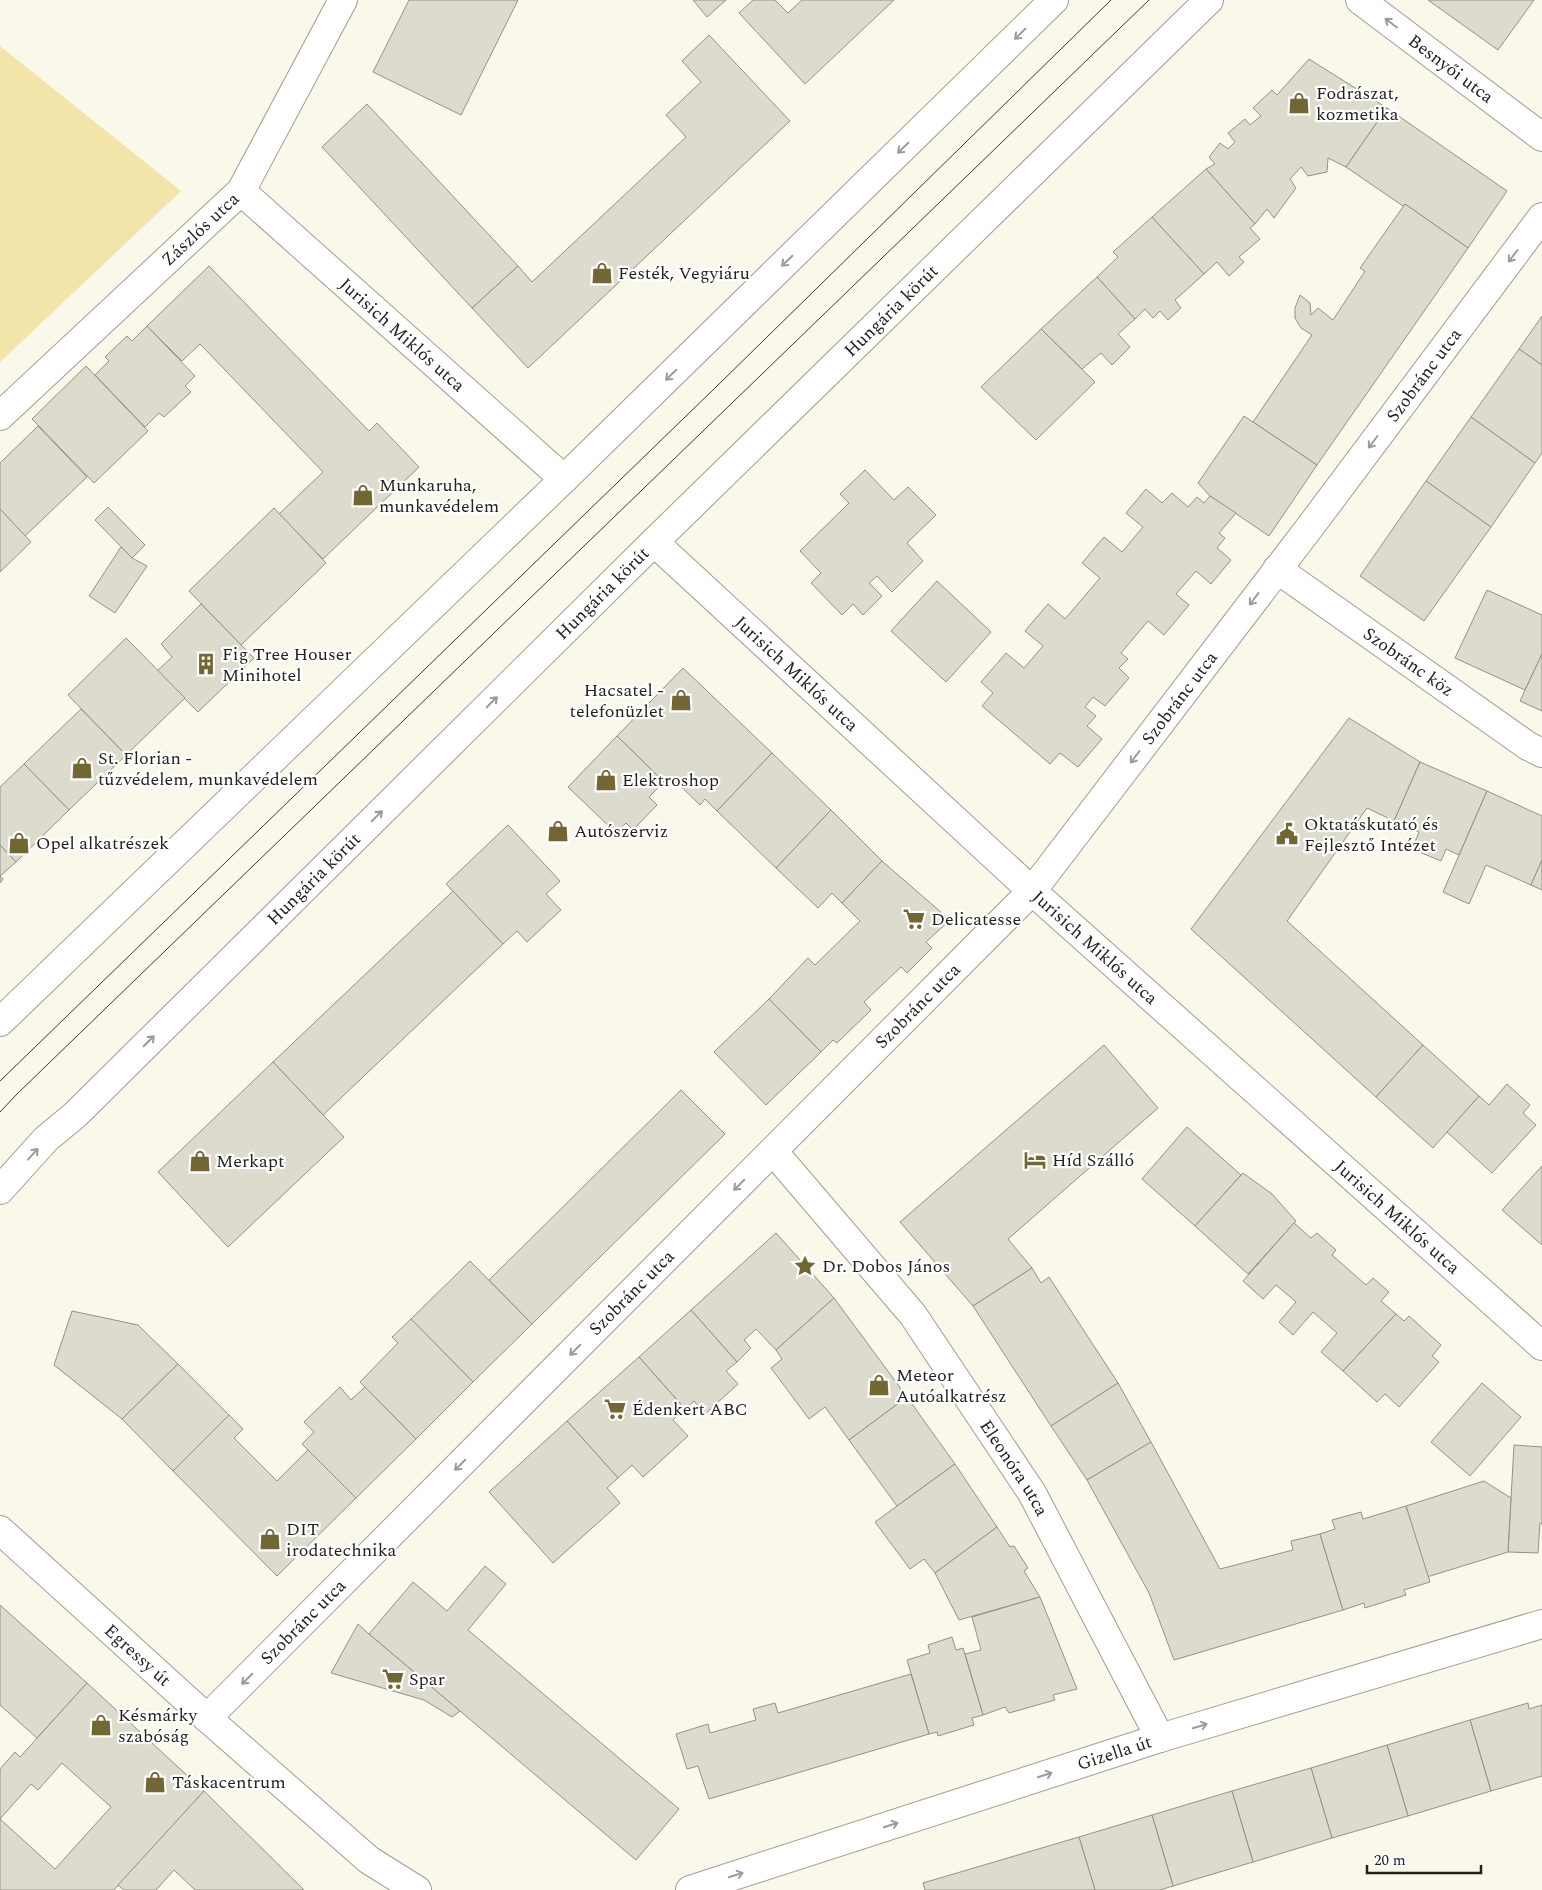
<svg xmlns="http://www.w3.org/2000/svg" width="1542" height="1890" viewBox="0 0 1542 1890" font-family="Spectral,serif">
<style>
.green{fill:#f3e5a9}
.building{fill:#dddbce;stroke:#949185;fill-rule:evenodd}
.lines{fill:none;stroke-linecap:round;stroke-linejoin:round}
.street-casing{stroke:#a09d91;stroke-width:30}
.secondary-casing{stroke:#a09d91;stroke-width:30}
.primary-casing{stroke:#a09d91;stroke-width:30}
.street{stroke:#fff;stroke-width:28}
.secondary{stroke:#fff;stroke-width:28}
.primary{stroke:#fff;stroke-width:28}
.tram{stroke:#3c3a35;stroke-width:1}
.oneway{stroke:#9c9b99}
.labels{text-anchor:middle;stroke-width:4.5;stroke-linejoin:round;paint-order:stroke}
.street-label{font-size:18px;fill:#22211d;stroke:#fff}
.poi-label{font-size:18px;fill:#22211d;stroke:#fff;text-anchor:start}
</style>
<rect width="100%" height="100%" fill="#faf8ea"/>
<polygon class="green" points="0,46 181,191 0,362"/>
<g class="building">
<polygon points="409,0 518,0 461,115 373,72"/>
<polygon points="693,0 726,0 707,17"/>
<polygon points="753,0 775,0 788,13 802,0 894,0 805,84 739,13"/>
<polygon points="1428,0 1534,0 1498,50"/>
<polygon points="709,35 790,121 528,368 472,308 518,266 532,282 686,137 666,115 701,82 682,61"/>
<polygon points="1309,59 1387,108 1346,167 1328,158 1327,172 1308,176 1301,167 1290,179 1296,188 1274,218 1267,209 1255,224 1206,169 1215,164 1209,157 1220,143 1228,149 1235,142 1228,133 1245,119 1250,125 1261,116 1253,108 1272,90 1277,95"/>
<polygon points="367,104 518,266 472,308 322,147"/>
<polygon points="1387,108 1507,191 1468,248 1405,204 1403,206 1346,167"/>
<polygon points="1206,169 1255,224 1250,228 1260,239 1239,257 1244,262 1229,276 1217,262 1204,274 1152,217"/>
<polygon points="1405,204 1468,248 1317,465 1253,422 1312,335 1301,328 1295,318 1295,308 1300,295 1310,303 1311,315 1318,308 1333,320 1365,271 1360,268"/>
<polygon points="1152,217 1204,274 1175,300 1181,308 1168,320 1160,311 1153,318 1145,309 1135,319 1097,277 1118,257 1113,252"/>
<polygon points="209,266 369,431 377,423 419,467 323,559 279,514 323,472 200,344 182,361 147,326"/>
<polygon points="1097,277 1135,319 1118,334 1130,347 1112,365 1101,353 1082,369 1041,329"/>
<polygon points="1542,316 1542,365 1519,349"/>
<polygon points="147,326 195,376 185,386 191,392 164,417 159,413 145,427 95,375 109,361 105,357 127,336 132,341"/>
<polygon points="1041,329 1095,382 1036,440 981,387"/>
<polygon points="1519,349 1542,365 1542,453 1535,463 1471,417"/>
<polygon points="86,366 148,431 94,483 32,419"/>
<polygon points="1244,416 1317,465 1269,536 1210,496 1198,483"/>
<polygon points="1471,417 1535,463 1491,527 1426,481"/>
<polygon points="38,426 87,477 25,536 0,509 0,463"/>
<polygon points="865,470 894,500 908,487 936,515 907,543 923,561 892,592 877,576 869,583 882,596 863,615 853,604 842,615 811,583 821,573 800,551 849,503 840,494"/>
<polygon points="1426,481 1491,527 1424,621 1360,576"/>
<polygon points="1146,489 1162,503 1172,493 1188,507 1197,497 1204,503 1210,496 1236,513 1219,533 1225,538 1217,548 1231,560 1211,584 1196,571 1176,594 1189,605 1164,635 1148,621 1121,653 1128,659 1119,668 1129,678 1105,706 1093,697 1085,707 1096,716 1087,726 1102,739 1078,767 1060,753 1050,764 982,706 993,693 981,682 1006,653 1024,668 1043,646 1025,631 1048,604 1065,619 1100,578 1082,563 1104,537 1122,552 1143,527 1126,513"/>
<polygon points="108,507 145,545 132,558 95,520"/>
<polygon points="274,508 326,563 241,645 189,591"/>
<polygon points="0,509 31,542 0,572"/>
<polygon points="121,547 132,558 147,566 115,613 89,596"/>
<polygon points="937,581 991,632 946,682 891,631"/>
<polygon points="1487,590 1542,615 1542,654 1525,690 1455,658"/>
<polygon points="201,604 254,658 198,712 157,671 172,657 161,644"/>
<polygon points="126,638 185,698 126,755 68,695"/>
<polygon points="1542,654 1542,711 1520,701"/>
<polygon points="683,668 772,753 717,811 705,799 700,805 670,776 664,782 617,736"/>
<polygon points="81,709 126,755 69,810 24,764"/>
<polygon points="1349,718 1420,762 1394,821 1367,808 1287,921 1423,1045 1376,1097 1191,929"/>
<polygon points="617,736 664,782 649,797 657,805 633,830 626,823 616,833 568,787"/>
<polygon points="772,753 831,810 776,868 717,811"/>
<polygon points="1420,762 1487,791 1459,855 1446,849 1441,861 1412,849 1419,832 1394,821"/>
<polygon points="24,764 69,810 16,862 0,845 0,787"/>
<polygon points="1487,791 1542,816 1542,860 1531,885 1486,865 1469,904 1443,892"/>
<polygon points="831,810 882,861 842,903 832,893 818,908 776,868"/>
<polygon points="508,825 560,881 546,894 561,910 527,942 517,931 503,944 446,884"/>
<polygon points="0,845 16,862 0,876 3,879 0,883"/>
<polygon points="1542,860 1542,890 1531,885"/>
<polygon points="882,861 950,920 926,942 932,948 907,973 901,967 864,1002 871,1010 837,1043 833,1040 821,1052 769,999 808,958 815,965 860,921 842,903"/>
<polygon points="453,891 503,944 323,1115 273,1062"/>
<polygon points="769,999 821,1052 766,1105 714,1052"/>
<polygon points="1104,1045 1158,1108 1008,1239 1032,1268 973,1306 900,1222"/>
<polygon points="1423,1045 1479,1096 1433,1148 1376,1097"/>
<polygon points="273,1062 344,1137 228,1247 158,1172"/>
<polygon points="1507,1084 1530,1105 1523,1113 1536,1125 1492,1173 1447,1132 1479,1096 1489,1105"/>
<polygon points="681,1090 725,1134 532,1324 489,1280"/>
<polygon points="1187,1127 1241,1175 1195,1226 1142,1179"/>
<polygon points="1542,1166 1542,1245 1502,1210"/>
<polygon points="1243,1173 1272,1194 1296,1221 1248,1274 1195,1226"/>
<polygon points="1294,1223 1311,1238 1317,1233 1336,1250 1332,1255 1366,1285 1373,1278 1389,1292 1381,1301 1396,1314 1343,1371 1321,1352 1337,1333 1313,1312 1293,1335 1279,1322 1296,1302 1276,1285 1263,1299 1243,1281"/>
<polygon points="776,1233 834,1298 776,1350 756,1329 744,1340 751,1348 737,1362 691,1310"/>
<polygon points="470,1261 532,1324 473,1382 411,1319"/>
<polygon points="1032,1268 1041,1283 1049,1277 1118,1383 1051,1426 973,1306"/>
<polygon points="834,1298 907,1397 849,1440 825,1407 809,1419 771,1368 782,1359 776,1350"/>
<polygon points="691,1310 737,1362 726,1371 738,1384 705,1414 694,1401 685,1409 639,1357"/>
<polygon points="72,1311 138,1325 178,1364 122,1419 54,1365"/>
<polygon points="1396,1314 1404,1321 1409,1316 1441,1345 1432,1356 1439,1362 1399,1407 1385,1394 1377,1402 1343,1371"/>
<polygon points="411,1319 473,1382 416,1439 360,1382 398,1343 392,1337"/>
<polygon points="639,1357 685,1409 673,1420 688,1436 643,1477 632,1465 618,1478 567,1421"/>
<polygon points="178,1364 229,1415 173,1471 122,1419"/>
<polygon points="1118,1383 1151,1442 1087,1480 1051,1426"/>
<polygon points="1482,1383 1521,1417 1470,1476 1431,1442"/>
<polygon points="340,1387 351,1400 365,1387 416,1439 356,1498 302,1444 314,1432 304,1422"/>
<polygon points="907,1397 955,1464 897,1506 849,1440"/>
<polygon points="229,1415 243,1429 234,1438 277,1481 308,1450 356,1498 277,1576 173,1471"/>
<polygon points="567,1421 618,1478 607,1488 620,1503 553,1563 489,1492"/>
<polygon points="1151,1442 1220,1569 1293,1550 1291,1541 1320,1534 1343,1610 1174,1660 1149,1593 1087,1480"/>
<polygon points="1514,1445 1542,1447 1542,1524 1540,1523 1538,1553 1508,1552"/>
<polygon points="955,1464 997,1527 935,1573 924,1559 910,1569 875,1522"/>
<polygon points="1484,1481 1511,1498 1508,1552 1427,1577 1406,1506"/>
<polygon points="1406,1506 1430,1582 1404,1590 1406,1595 1365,1608 1364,1603 1343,1610 1320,1534 1335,1529 1332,1520 1361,1512 1363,1519"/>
<polygon points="997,1527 1010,1547 1014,1546 1028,1568 1024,1571 1040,1597 959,1620 935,1573"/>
<polygon points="485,1566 506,1584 468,1630 679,1809 636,1860 369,1634 413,1582 447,1611"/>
<polygon points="1040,1597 1077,1689 1053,1695 1055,1700 1009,1713 1005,1707 983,1715 965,1654 981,1650 972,1617"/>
<polygon points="0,1605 87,1683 37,1738 0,1705"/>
<polygon points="358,1624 369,1634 460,1711 452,1717 424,1700 331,1673"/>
<polygon points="952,1637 956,1650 963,1648 983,1715 972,1718 974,1725 938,1736 937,1732 929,1734 907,1660 930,1653 928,1645"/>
<polygon points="911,1674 929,1734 709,1799 698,1766 687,1769 676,1734 708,1724 710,1733 756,1720 753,1709 775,1703 778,1713"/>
<path d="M87 1683 204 1791 114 1890H0V1769L15 1752 20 1757ZM62 1763 111 1807 55 1869 0 1819 31 1784 38 1790Z"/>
<polygon points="1528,1703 1529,1709 1542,1705 1542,1776 1491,1791 1470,1720"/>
<polygon points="1470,1720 1491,1791 1408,1816 1387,1745"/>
<polygon points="1387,1745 1408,1816 1332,1838 1311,1768"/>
<polygon points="1311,1768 1332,1838 1253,1862 1232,1791"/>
<polygon points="204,1791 304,1890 195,1890 174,1870 156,1890 124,1890 118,1885"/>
<polygon points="1232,1791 1253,1862 1173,1886 1152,1815"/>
<polygon points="1152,1815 1173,1886 1160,1890 1095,1890 1079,1837"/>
<polygon points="1079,1837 1095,1890 925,1890 923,1883"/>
</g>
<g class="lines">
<g class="street-casing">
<g id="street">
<path id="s1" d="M1360 0 1542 137"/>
<path id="s2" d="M241 191 564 479"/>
<path id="s3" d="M0 416 241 191 343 0"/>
<path id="s4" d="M654 542 1032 891 1542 1346"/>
<path id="s5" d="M1277 569 1528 746 1542 753"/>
<path id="s6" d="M773 1151 913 1315 1032 1493 1160 1738"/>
<path id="s7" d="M207 1718 1032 891 1313 523 1542 217"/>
<path id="s8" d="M690 1890 1160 1738 1542 1624"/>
</g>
</g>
<g class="secondary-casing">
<g id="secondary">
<path id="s9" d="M0 1530 207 1718 369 1860 417 1890"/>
</g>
</g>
<g class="primary-casing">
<g id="primary">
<polyline points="0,1022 564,479 1054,0"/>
<path id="s10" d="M0 1190 46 1139 75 1115 654 542 1209 0"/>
</g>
</g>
<use href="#street" class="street"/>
<use href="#secondary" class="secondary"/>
<use href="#primary" class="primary"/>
<g class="tram">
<polyline points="0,1081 716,387 1111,0"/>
<polyline points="0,1112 17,1094 1149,0"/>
</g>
</g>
<defs><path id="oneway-shaft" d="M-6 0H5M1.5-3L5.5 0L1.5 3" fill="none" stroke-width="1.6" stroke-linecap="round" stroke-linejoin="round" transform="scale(1.25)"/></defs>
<g class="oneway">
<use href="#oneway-shaft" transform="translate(1391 23) rotate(-143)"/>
<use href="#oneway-shaft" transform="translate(1020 34) rotate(136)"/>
<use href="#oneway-shaft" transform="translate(903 148) rotate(136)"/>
<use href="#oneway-shaft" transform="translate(1513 256) rotate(127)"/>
<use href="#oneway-shaft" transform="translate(787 261) rotate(136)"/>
<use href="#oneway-shaft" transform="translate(671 375) rotate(136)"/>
<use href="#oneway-shaft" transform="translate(1373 442) rotate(127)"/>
<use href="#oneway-shaft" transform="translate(1254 599) rotate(127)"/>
<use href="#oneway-shaft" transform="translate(492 702) rotate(-45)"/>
<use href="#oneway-shaft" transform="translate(1135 757) rotate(127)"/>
<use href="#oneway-shaft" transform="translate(377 816) rotate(-45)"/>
<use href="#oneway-shaft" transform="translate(149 1041) rotate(-45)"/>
<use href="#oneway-shaft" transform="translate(33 1154) rotate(-48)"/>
<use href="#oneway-shaft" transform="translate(739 1185) rotate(135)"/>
<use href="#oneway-shaft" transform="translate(575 1350) rotate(135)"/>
<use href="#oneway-shaft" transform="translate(460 1465) rotate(135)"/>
<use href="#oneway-shaft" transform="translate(247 1679) rotate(135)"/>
<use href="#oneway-shaft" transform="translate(1200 1726) rotate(-17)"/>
<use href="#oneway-shaft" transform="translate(1045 1775) rotate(-18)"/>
<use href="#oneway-shaft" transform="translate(891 1825) rotate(-18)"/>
<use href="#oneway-shaft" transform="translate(736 1875) rotate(-18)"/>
</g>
<defs>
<g id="shop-bare" transform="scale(1.725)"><path d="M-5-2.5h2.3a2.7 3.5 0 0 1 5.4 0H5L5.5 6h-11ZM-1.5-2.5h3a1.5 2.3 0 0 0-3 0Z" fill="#726633" stroke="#fff" stroke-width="2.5" paint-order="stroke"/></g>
<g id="building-bare" transform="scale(1.725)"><path d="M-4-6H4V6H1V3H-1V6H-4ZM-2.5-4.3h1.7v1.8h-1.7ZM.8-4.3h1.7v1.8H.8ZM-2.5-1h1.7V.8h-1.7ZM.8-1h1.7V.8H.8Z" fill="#726633" stroke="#fff" stroke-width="2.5" paint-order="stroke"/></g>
<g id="civic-bare" transform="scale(1.725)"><path d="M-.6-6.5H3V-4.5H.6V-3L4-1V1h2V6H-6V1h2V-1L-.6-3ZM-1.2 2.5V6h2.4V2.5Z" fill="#726633" stroke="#fff" stroke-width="2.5" paint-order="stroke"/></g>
<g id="supermarket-bare" transform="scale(1.725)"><path d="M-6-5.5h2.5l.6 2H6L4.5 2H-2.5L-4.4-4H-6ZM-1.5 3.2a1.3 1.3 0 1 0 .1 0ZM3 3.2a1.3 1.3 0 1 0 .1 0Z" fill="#726633" stroke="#fff" stroke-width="2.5" paint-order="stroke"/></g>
<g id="hotel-bare" transform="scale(1.725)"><path d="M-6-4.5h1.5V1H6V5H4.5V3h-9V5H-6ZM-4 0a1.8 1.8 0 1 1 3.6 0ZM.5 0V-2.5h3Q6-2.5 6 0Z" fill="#726633" stroke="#fff" stroke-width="2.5" paint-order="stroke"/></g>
<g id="sight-bare" transform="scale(1.725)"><path d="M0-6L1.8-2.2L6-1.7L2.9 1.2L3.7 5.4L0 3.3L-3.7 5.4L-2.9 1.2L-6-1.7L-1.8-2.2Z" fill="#726633" stroke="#fff" stroke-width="2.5" paint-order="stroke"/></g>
</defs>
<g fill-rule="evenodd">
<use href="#shop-bare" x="1299" y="103"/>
<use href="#shop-bare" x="602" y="273"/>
<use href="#shop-bare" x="363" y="495"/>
<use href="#building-bare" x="206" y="664"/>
<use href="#shop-bare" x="681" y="700"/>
<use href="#shop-bare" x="82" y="768"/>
<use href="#shop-bare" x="606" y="780"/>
<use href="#shop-bare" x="558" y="831"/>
<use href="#civic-bare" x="1287" y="834"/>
<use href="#shop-bare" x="19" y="843"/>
<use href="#supermarket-bare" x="914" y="919"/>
<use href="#hotel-bare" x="1035" y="1160"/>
<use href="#shop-bare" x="200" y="1161"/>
<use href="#sight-bare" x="805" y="1266"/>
<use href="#shop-bare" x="879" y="1385"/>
<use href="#supermarket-bare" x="615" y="1409"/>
<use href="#shop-bare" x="270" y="1539"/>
<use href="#supermarket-bare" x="393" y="1679"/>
<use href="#shop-bare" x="101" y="1725"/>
<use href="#shop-bare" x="155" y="1782"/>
</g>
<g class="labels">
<g class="street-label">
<text dy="6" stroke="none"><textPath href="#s1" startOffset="114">Besnyői utca</textPath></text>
<text dy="6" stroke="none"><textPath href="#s3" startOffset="274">Zászlós utca</textPath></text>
<text dy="6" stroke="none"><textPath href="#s10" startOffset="1252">Hungária körút</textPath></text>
<text dy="6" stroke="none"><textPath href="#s2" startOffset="216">Jurisich Miklós utca</textPath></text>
<text dy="6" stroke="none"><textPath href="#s7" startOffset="1816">Szobránc utca</textPath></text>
<text dy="6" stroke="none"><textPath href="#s10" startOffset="848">Hungária körút</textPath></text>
<text dy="6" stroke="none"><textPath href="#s5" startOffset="161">Szobránc köz</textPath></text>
<text dy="6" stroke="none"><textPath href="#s4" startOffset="194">Jurisich Miklós utca</textPath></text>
<text dy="6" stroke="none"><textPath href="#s7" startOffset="1411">Szobránc utca</textPath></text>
<text dy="6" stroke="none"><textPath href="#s10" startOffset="442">Hungária körút</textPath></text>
<text dy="6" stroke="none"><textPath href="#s4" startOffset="599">Jurisich Miklós utca</textPath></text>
<text dy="6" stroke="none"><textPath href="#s7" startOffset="1006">Szobránc utca</textPath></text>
<text dy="6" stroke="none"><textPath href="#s4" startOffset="1004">Jurisich Miklós utca</textPath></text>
<text dy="6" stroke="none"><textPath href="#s7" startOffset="601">Szobránc utca</textPath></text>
<text dy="6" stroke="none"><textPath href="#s6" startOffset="399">Eleonóra utca</textPath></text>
<text dy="6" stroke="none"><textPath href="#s7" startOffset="136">Szobránc utca</textPath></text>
<text dy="6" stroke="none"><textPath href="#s9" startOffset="186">Egressy út</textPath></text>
<text dy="6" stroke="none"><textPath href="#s8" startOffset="446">Gizella út</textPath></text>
</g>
<g class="poi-label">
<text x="1316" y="99">Fodrászat,<tspan x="1316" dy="21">kozmetika</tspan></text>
<text x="618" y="279">Festék, Vegyiáru</text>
<text x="379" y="491">Munkaruha,<tspan x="379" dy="21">munkavédelem</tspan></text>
<text x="222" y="660">Fig Tree Houser<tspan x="222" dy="21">Minihotel</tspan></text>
<text x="664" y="696" text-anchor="end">Hacsatel -<tspan x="664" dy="21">telefonüzlet</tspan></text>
<text x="98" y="764">St. Florian -<tspan x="98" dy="21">tűzvédelem, munkavédelem</tspan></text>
<text x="622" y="786">Elektroshop</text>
<text x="1304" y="830">Oktatáskutató és<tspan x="1304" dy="21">Fejlesztő Intézet</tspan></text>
<text x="574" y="837">Autószerviz</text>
<text x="36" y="849">Opel alkatrészek</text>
<text x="931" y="925">Delicatesse</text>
<text x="1052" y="1166">Híd Szálló</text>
<text x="216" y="1167">Merkapt</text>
<text x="822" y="1272">Dr. Dobos János</text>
<text x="896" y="1381">Meteor<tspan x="896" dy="21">Autóalkatrész</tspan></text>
<text x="632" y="1415">Édenkert ABC</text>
<text x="286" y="1535">DIT<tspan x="286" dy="21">irodatechnika</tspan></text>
<text x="409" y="1685">Spar</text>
<text x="118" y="1721">Késmárky<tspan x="118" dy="21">szabóság</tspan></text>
<text x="172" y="1788">Táskacentrum</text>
</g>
</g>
<path d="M1367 1865v8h114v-8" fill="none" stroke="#22211d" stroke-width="2.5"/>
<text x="1374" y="1865" font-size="15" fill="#22211d" stroke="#ffffff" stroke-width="4" paint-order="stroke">20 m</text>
</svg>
